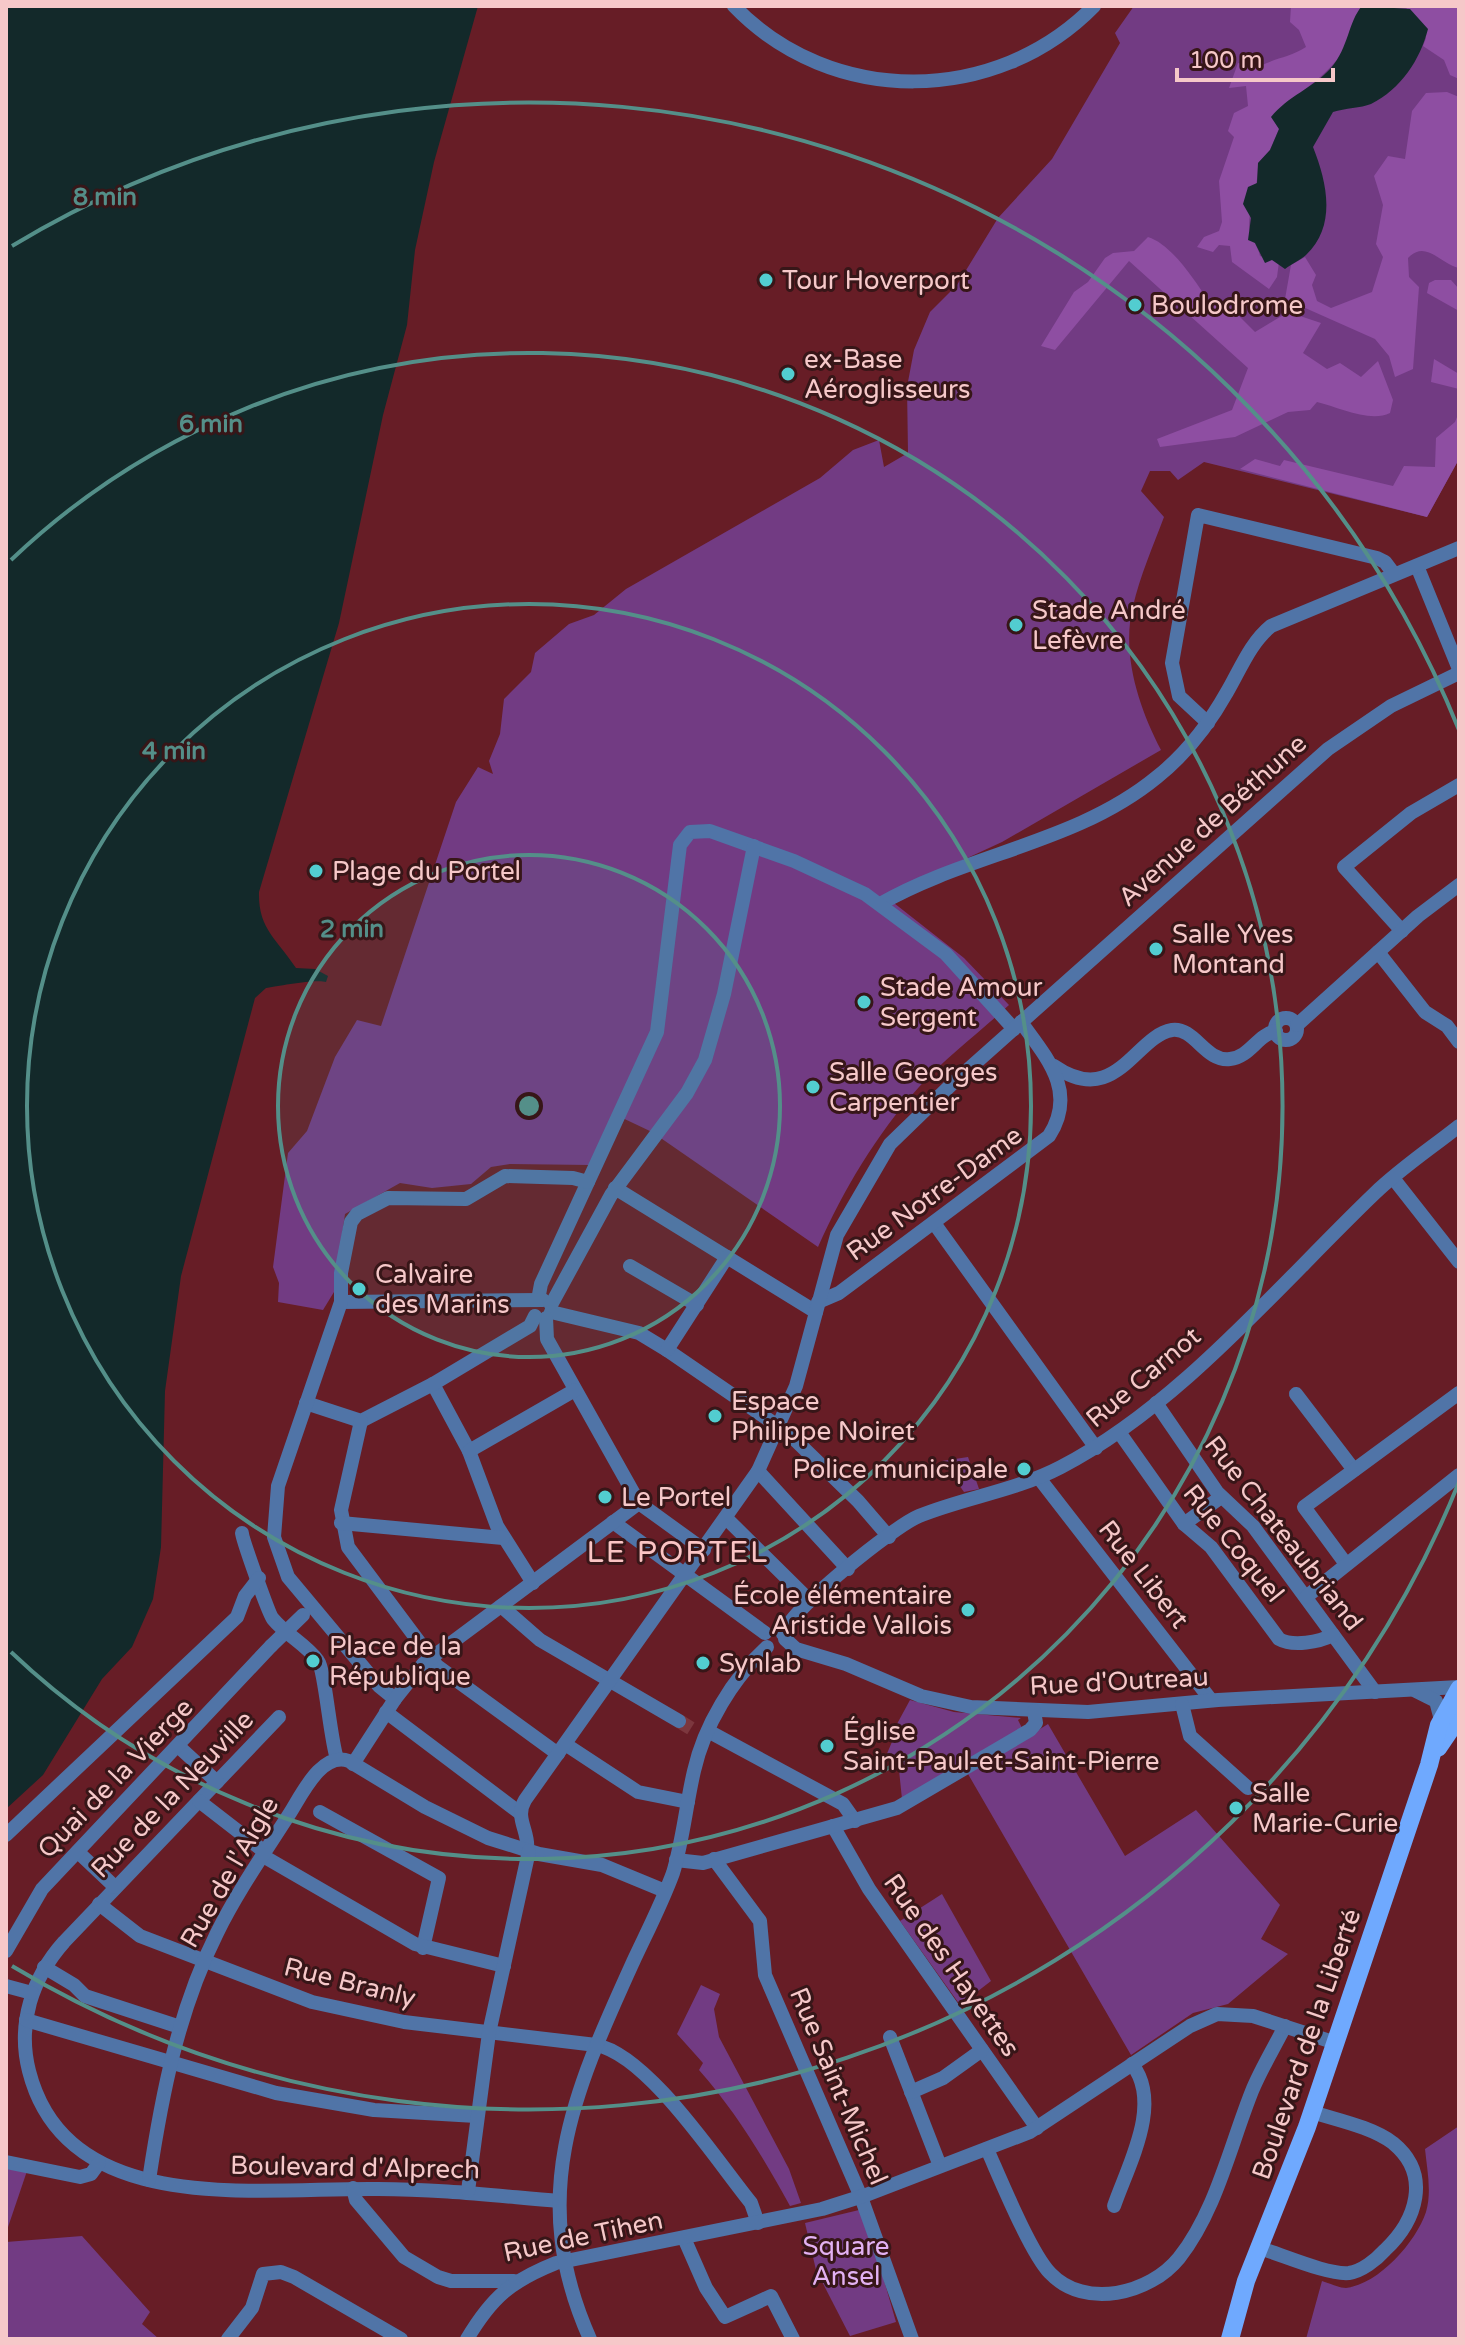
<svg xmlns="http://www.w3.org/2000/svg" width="1465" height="2345" viewBox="0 0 1465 2345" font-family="'Varela Round',sans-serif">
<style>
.green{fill:#723b83}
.forest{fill:#8e4ea2}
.water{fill:#13292a}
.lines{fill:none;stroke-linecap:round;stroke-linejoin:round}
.minor-tunnel{stroke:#7c373e;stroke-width:14;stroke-dasharray:14 7;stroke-linecap:butt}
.minor{stroke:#5074a7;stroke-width:14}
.major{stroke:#6fa9fe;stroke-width:18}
.minor-bridge{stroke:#5074a7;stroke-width:14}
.ring{fill:none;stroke:#548f89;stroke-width:4}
.poi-dot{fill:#52cdd0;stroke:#371618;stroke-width:3}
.labels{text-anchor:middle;stroke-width:6;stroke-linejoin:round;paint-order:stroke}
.poi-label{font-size:26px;fill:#f6c8c9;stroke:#371618;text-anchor:start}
.street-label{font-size:26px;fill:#f6c8c9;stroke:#371618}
.park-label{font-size:26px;fill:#e2b1f2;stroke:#371618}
.quarter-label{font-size:30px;letter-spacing:2px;fill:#fac4c4;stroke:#371618}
.centre{fill:#548f89;stroke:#371618;stroke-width:4}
.ring-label{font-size:24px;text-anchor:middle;font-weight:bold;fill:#548f89;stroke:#371618;stroke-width:6;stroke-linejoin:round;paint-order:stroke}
</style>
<rect width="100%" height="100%" fill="#671d26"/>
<g class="green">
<path d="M1134 6H1459V459L1427 517 1204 462 1178 480 1170 471H1150L1141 491 1164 517C1153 546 1140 576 1133 606 1121 654 1139 708 1161 750L1002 842 885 896 964 958 1009 1005C980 1032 946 1057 919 1087 876 1135 844 1189 818 1247L652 1132 614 1114 590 1165 510 1164 491 1167 471 1184 432 1188 400 1183 345 1214 334 1292 323 1310 278 1302 279 1283 273 1267 288 1153 307 1131 335 1057 357 1020 381 1026 456 802 478 767 493 774 489 761 500 734 504 699 531 672 535 653 569 624 594 615 626 589 820 478 853 450 879 440 884 467 908 453 907 387 914 350 930 312 957 285 998 218 1052 159 1120 43 1115 33Z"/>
<polygon points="968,1457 979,1489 964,1492 942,1461"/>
<polygon points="910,1700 954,1712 1021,1718 1018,1720 1022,1728 902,1799 899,1770 886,1756 894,1737 891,1735"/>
<polygon points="1048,1724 1125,1856 1196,1810 1280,1905 1261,1939 1288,1954 1228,2004 1193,2013 1131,2055 968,1774"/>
<polygon points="942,1894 991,1981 960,2005 900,1921"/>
<path d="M701 1985 720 1994 714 2009 719 2037 789 2169 801 2203 790 2206C763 2157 736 2112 699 2070L703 2063 677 2034Z"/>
<path d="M1459 2126V2339H1306L1322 2281C1329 2283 1339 2288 1346 2288 1379 2284 1416 2242 1426 2212 1432 2192 1427 2169 1425 2149Z"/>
<polygon points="6,2167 27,2171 6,2233"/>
<polygon points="859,2210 877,2256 896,2322 850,2336 816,2270 805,2223"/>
<polygon points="82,2236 150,2312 142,2324 159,2339 6,2339 6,2242"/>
</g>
<g class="forest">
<path d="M1291 6H1362C1352 18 1354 34 1346 47 1328 77 1297 93 1272 117L1279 129 1270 150 1258 163C1259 185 1249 205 1249 226 1249 236 1258 246 1260 256L1279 262 1277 277 1269 289 1232 262 1230 246 1219 245 1213 252 1197 247 1204 237 1219 231 1222 222 1219 181 1234 137 1228 131 1234 113 1248 106 1246 86 1229 88 1238 63 1257 68C1273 58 1289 58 1306 47L1299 30 1290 22Z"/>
<polygon points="1405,6 1459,6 1459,79 1450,75 1444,60 1423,46 1426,38"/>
<path d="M1447 92 1459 97V268C1440 264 1426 239 1408 258L1409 277 1419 287 1413 369 1395 377 1389 356 1375 339 1285 299 1291 265 1305 257 1316 275 1312 285 1317 301 1331 308 1372 292 1383 257 1376 244 1383 205 1374 176 1388 156 1405 159 1412 111 1426 93Z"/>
<path d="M1148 237C1171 244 1194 279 1207 299L1225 302 1255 332 1288 312 1321 323 1303 353 1327 369 1340 363 1361 377 1378 361 1393 400 1390 413C1370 423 1338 407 1317 402L1310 410 1288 412 1235 437 1160 447 1157 439 1232 410 1248 368 1129 261 1055 350 1041 346 1074 292 1088 282 1105 258 1113 253 1134 251Z"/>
<polygon points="1435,280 1451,280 1459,289 1459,311 1427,293 1429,283"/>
<polygon points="1434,359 1459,374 1459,389 1431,382"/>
<polygon points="1459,412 1459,459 1427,517 1240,469 1255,459 1280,466 1284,460 1393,486 1404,466 1435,467 1436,438 1455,422"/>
</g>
<g class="water">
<path d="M6 6H478L434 162 415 250 407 325 383 415 339 623 259 892C258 929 277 939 296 968L315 969 328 976 326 982C316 979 278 986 266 988L255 998 181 1276 165 1391 161 1547 153 1599 132 1647 102 1679 43 1775 6 1809Z"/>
<path d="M1362 6 1410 9 1428 29C1420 60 1401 89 1371 104 1361 108 1345 108 1333 112L1313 147C1327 182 1337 226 1306 255 1301 260 1291 264 1285 269L1272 260 1265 263 1255 243 1248 240 1251 218 1243 204 1248 187 1257 183 1258 163 1270 150 1279 129 1271 117C1288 96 1313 88 1331 68 1349 47 1348 22 1362 6Z"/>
</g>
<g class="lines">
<polyline class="minor-tunnel" points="679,1721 692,1729"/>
<g class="minor">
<path d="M734 6C831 107 996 106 1094 6"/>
<polyline points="1417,566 1459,669"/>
<polyline points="1208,723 1179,696 1172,663 1198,515 1377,558 1385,562 1394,574"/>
<path d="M880 904C969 853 1077 843 1157 777 1186 754 1209 724 1227 692 1240 670 1250 643 1271 626L1459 548"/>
<polyline points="1402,931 1344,867 1411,813 1459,785"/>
<polyline points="1378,952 1425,1012 1447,1026 1459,1042"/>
<circle cx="1286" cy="1029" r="11"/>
<polyline points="1297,1025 1418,916 1459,885"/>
<path d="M1054 1066C1116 1109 1135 1036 1172 1030 1195 1027 1205 1062 1230 1059 1250 1057 1257 1035 1276 1031"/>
<polyline points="1393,1178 1459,1262"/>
<polyline points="615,1188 816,1312"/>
<polyline points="934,1223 1096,1448"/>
<polyline points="630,1266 697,1305"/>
<polyline points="538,1300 541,1284 657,1032 680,845 690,832 710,831 794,861 865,894 946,954 1014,1029"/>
<polyline points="341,1302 543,1300"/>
<path d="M818 1302 839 1293 1049 1136C1078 1091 1046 1057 1021 1022"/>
<polyline points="551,1305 611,1195 687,1093 705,1060 724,994 754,846"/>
<polyline points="551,1312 639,1333 667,1350 788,1433 858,1501 889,1537"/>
<polyline points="546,1318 547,1339 639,1503 704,1550"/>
<polyline points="667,1350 727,1257"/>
<polyline points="433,1384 469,1451 497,1526 533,1583"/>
<polyline points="1296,1394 1354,1470"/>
<polyline points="306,1403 361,1421 433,1384 530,1326 535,1316"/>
<polyline points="1156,1403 1217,1492 1253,1526 1375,1692"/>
<polyline points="361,1421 341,1510 348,1547 437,1666 558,1754"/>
<path d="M1119 1432 1184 1524 1211 1547 1279 1639C1293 1647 1319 1642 1333 1635"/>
<polyline points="469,1451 575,1390"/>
<polyline points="758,1471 848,1569"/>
<polyline points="1039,1478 1211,1700"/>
<polyline points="727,1519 810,1601"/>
<polyline points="613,1522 765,1633"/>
<polyline points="341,1523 503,1538"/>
<polyline points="1184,1524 1221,1497"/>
<path d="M242 1533C242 1538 269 1615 273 1619 286 1635 307 1645 318 1661 325 1670 330 1738 337 1759"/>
<polyline points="1346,1564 1304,1507 1459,1393"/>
<polyline points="1306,1597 1459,1475"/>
<polyline points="501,1606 540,1640 679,1721"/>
<path d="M783 1634C791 1609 893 1527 919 1516 966 1497 1015 1491 1061 1467 1179 1406 1279 1285 1374 1194 1401 1168 1430 1149 1459 1126"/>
<polyline points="785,1639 796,1649 846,1664 921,1696 971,1707 1088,1712 1218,1700 1459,1687"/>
<polyline points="1416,1691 1436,1701 1441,1720"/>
<polyline points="395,1699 379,1686 288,1577 274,1537 278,1486 341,1302 341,1273 351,1222 357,1214 388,1198 466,1199 505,1176 573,1178 588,1182"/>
<polyline points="1182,1704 1190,1736 1248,1788"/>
<polyline points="386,1712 520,1813"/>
<path d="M279 1717 64 1942C32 1978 17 2024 29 2071 67 2220 262 2187 378 2189 439 2189 498 2196 559 2201"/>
<polyline points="708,1731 843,1804 855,1821"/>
<polyline points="565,1744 638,1792 688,1802"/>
<polyline points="178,1746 217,1782"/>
<polyline points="353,1764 395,1699 423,1664 639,1503"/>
<polyline points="199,1801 265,1852"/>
<polyline points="320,1812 439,1878 423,1948"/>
<polyline points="833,1826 869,1889 1037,2128"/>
<polyline points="6,1835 237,1617 245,1596 259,1578"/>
<path d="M527 1851C530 1831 514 1819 525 1800L758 1471 796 1386 837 1235 890 1144 953 1083 1328 749 1391 706 1459 673"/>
<polyline points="78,1852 115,1887"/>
<polyline points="263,1856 415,1944 504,1966"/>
<polyline points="714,1859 760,1921 765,1975 861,2197 912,2339"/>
<polyline points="676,1860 703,1863 897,1808 1030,1730 1036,1723 1034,1711"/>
<path d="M99 1904 140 1936 312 2002 404 2022 596 2045C648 2055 716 2160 751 2203L758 2223"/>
<polyline points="6,1951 42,1889 271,1646"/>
<polyline points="44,1967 74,1985 85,1996 180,2027"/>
<polyline points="6,1986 32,1993"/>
<polyline points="26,2020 276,2093 374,2110 476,2116"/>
<polyline points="890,2037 940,2166"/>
<polyline points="911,2092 943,2078 982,2050"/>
<path d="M987 2149C1000 2178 1030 2252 1050 2273 1085 2310 1150 2294 1179 2258 1216 2211 1230 2146 1252 2091 1261 2069 1274 2048 1285 2026"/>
<polyline points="6,2162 80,2177 91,2174 99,2163"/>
<path d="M149 2180C162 2094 178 2011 217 1933 237 1892 265 1852 290 1813 302 1794 322 1751 349 1761L425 1807 488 1838 539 1854 602 1865 665 1891"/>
<polyline points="353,2188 356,2200 404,2257 438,2277 451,2281 514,2281"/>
<polyline points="468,2191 489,2033 529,1851"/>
<path d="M1114 2206C1128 2165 1163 2104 1132 2064"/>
<polyline points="684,2238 706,2288 725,2317 771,2296 793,2339"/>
<path d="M1259 2248C1281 2254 1327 2275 1349 2273 1362 2271 1376 2260 1385 2250 1416 2221 1432 2175 1393 2143 1372 2127 1337 2120 1312 2112"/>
<polyline points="228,2339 252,2308 263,2274 281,2272 294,2277 401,2339"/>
<path d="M467 2339C492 2297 511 2281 556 2263L822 2209 866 2195 1030 2132 1190 2026 1217 2014 1253 2016 1336 2043"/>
<path d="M590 2339C526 2196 574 2092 633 1962 647 1932 662 1903 673 1873 683 1840 686 1805 694 1771 704 1726 733 1678 767 1647"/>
</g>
<g class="major">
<polyline points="1438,1748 1459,1717"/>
<polyline points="1230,2339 1246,2281 1307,2127 1429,1765 1439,1725 1459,1689"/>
</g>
<polyline class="minor-bridge" points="271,1646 303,1615"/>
</g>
<circle cx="529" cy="1106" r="251" fill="#548f89" fill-opacity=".12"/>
<g class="ring">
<circle cx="529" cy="1106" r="251"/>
<circle cx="529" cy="1106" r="502"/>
<path d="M11 560A753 753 0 1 1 11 1652"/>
<path d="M1459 1482A1003 1003 0 0 1 12 1966M12 246A1003 1003 0 0 1 1459 730"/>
</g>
<g class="poi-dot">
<circle cx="766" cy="280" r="8"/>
<circle cx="1135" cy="305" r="8"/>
<circle cx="788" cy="374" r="8"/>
<circle cx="1016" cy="625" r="8"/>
<circle cx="316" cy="871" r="8"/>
<circle cx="1156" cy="949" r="8"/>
<circle cx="864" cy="1002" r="8"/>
<circle cx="813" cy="1087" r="8"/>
<circle cx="359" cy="1289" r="8"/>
<circle cx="715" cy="1416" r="8"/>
<circle cx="1024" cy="1469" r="8"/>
<circle cx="605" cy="1497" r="8"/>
<circle cx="968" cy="1610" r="8"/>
<circle cx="313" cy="1661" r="8"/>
<circle cx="703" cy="1663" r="8"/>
<circle cx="827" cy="1746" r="8"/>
<circle cx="1236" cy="1808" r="8"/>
</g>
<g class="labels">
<g class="poi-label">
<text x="782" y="289">Tour Hoverport</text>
<text x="1151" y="314">Boulodrome</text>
<text x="804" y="368">ex-Base<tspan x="804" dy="30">Aéroglisseurs</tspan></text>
<text x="1032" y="619">Stade André<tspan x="1032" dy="30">Lefèvre</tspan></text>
<text x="332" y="880">Plage du Portel</text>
<text x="1172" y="943">Salle Yves<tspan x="1172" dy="30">Montand</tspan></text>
<text x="880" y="996">Stade Amour<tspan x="880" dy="30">Sergent</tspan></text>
<text x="829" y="1081">Salle Georges<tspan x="829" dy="30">Carpentier</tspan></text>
<text x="375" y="1283">Calvaire<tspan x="375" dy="30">des Marins</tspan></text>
<text x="731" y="1410">Espace<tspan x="731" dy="30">Philippe Noiret</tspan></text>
<text x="1008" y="1478" text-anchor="end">Police municipale</text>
<text x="621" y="1506">Le Portel</text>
<text x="952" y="1604" text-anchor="end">École élémentaire<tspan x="952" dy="30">Aristide Vallois</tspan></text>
<text x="329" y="1655">Place de la<tspan x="329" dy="30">République</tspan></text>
<text x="719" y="1672">Synlab</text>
<text x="843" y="1740">Église<tspan x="843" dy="30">Saint-Paul-et-Saint-Pierre</tspan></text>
<text x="1252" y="1802">Salle<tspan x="1252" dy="30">Marie-Curie</tspan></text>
</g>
<g class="street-label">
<text transform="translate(1212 820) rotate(-42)" y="9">Avenue de Béthune</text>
<text transform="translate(934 1193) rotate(-36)" y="9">Rue Notre-Dame</text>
<text transform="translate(1143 1377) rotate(-40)" y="9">Rue Carnot</text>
<text transform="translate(1284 1533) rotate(52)" y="9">Rue Chateaubriand</text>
<text transform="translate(1234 1543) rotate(51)" y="9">Rue Coquel</text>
<text transform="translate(1144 1574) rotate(52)" y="9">Rue Libert</text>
<text transform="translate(1119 1681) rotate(-3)" y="9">Rue d'Outreau</text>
<text transform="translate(115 1778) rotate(-46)" y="9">Quai de la Vierge</text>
<text transform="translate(172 1794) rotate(-46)" y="9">Rue de la Neuville</text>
<text transform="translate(229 1872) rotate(-60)" y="9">Rue de l'Aigle</text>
<text transform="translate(952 1965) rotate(55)" y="9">Rue des Hayettes</text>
<text transform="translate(350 1982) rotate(14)" y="9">Rue Branly</text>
<text transform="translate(1306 2044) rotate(-71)" y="9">Boulevard de la Liberté</text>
<text transform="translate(839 2086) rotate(67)" y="9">Rue Saint-Michel</text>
<text transform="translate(355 2167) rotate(1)" y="9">Boulevard d'Alprech</text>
<text transform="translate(583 2236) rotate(-12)" y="9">Rue de Tihen</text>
</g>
<g class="park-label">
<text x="846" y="2255">Square<tspan x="846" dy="30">Ansel</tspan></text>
</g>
<g class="quarter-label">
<text x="678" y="1562">LE PORTEL</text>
</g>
</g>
<circle cx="529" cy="1106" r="12" class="centre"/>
<g class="ring-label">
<text x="105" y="205">8 min</text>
<text x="211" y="432">6 min</text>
<text x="174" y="759">4 min</text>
<text x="352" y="937">2 min</text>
</g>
<rect width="1465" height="2345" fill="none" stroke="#f6c8c9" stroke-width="16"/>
<path d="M1177 68v12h156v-12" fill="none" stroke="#f6c8c9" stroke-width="4"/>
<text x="1189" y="68" font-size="24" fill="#f6c8c9" stroke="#371618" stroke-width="6" paint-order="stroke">100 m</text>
</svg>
